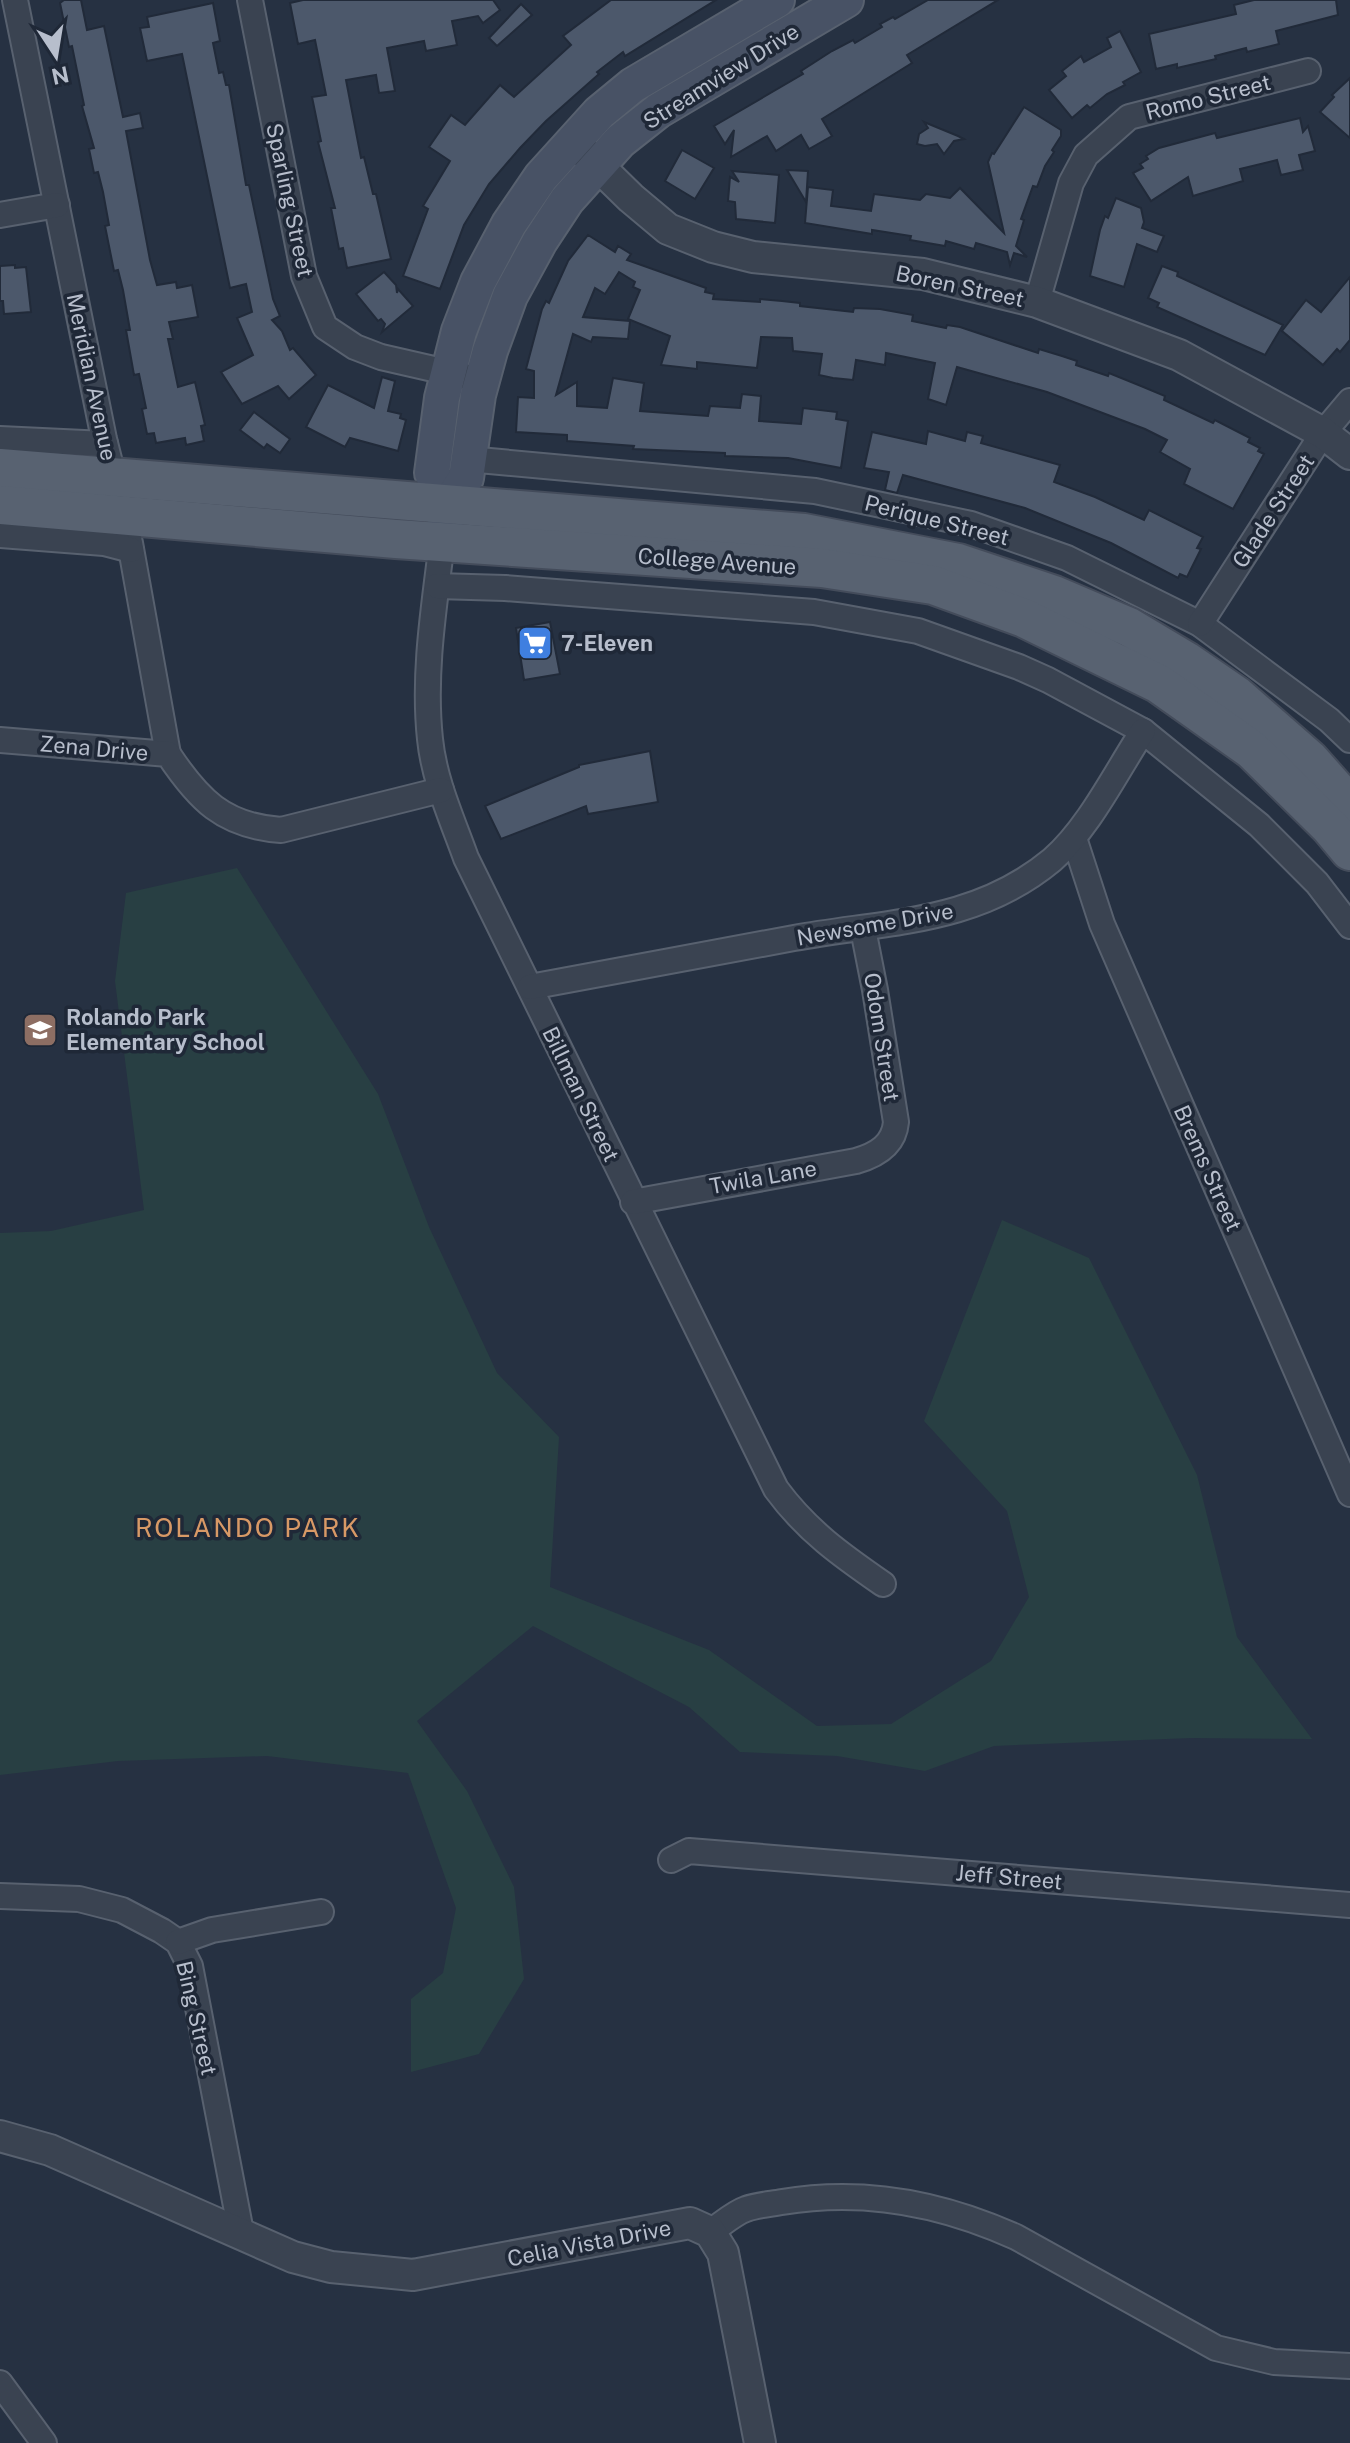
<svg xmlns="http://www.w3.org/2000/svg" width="1350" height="2443" viewBox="0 0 1350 2443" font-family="'Public Sans',sans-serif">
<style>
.green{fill:#283f43}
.building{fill:#4c586b;stroke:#212a39;stroke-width:2}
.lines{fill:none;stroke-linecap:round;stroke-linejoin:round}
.minor-casing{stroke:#58616f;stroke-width:28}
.tertiary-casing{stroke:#58616f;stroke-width:34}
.secondary-casing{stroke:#58616f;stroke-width:38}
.primary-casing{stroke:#444c5b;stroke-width:42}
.minor{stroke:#3a4351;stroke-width:24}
.tertiary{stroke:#3a4351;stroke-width:30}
.secondary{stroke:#485265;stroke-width:34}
.primary{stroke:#586271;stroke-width:38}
.labels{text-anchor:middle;stroke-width:7;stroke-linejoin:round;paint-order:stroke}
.street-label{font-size:22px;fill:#b7becc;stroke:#1f2837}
.poi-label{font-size:22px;font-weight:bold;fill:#b7becc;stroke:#1f2837;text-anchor:start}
.quarter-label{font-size:26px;letter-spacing:2px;fill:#d89966;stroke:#1f2837}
</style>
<rect width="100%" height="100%" fill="#263142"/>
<polygon class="green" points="237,868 378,1094 429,1227 497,1373 559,1437 550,1587 709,1650 817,1726 891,1724 991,1661 1029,1597 1007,1511 924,1421 1002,1220 1089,1258 1197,1475 1237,1637 1312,1739 1191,1738 994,1746 925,1771 837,1756 740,1752 689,1707 533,1626 417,1721 467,1791 514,1887 524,1979 479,2054 411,2072 411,1999 443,1973 456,1908 408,1773 267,1756 118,1761 0,1775 0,1233 51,1231 144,1210 115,981 126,893"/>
<g class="building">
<polygon points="64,0 81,0 87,30 104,26 123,117 140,113 143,128 126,131 150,260 157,285 176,282 177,288 192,285 198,317 169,322 173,339 168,339 178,387 195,382 205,425 201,426 204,441 186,445 185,438 156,443 154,433 147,434 142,409 146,408 139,374 134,375 126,330 130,330 123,290 118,270 114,271 105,226 109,225 103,192 98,172 94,173 89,149 94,148 82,106 84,105 72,46 69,47 60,3"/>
<polygon points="303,0 493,0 500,10 483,23 478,16 452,21 457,45 426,51 424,41 387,48 395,91 379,93 376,75 346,80 361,158 364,157 373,194 376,194 391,259 347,268 343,248 339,249 331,208 335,208 318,142 321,141 312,97 326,95 315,40 298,44 290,3"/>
<polygon points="611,0 716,0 625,56 623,52 597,72 599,74 546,121 520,148 489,184 464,225 440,289 403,276 428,209 423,206 450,161 429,147 451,115 465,125 500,85 514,97 571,45 563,36"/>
<polygon points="928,0 998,0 907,55 912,63 822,119 832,136 809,149 801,135 776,151 767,136 731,157 734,130 725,144 714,126 803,74 801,71 832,51 853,40 855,43 882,27 880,24 893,17 895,19"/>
<polygon points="1254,0 1336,0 1338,15 1276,31 1279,44 1247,52 1246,48 1215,56 1216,59 1177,68 1177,64 1156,69 1149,34 1236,14 1234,5"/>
<polygon points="213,3 220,41 213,43 219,73 223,72 226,85 229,85 246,185 249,185 273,299 280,316 272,320 282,331 290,350 293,348 316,375 289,399 278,386 242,404 221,372 253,355 237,318 252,312 246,284 230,288 182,54 147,61 140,28 149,27 147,17"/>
<polygon points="521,4 532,15 497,46 489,38"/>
<polygon points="1120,31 1141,72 1123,82 1125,85 1107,94 1090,108 1087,105 1072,118 1049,90 1066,76 1062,71 1081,56 1084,62 1111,47 1107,38"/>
<polygon points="1350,78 1350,138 1320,112 1334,97 1332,95"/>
<polygon points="1024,107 1061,130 1061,136 1052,150 1054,152 1045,166 1037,187 1033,186 1021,219 1024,220 1016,246 1027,257 1014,253 1010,265 1007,252 976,243 974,249 946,241 945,246 910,240 911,236 872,230 872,234 805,223 808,187 833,190 831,206 871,211 874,194 920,200 926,194 950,198 960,188 1004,233 988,162 992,153 994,154"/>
<polygon points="1300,118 1303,132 1308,126 1315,151 1299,155 1303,170 1281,175 1277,160 1240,169 1243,181 1193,196 1188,177 1151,201 1133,173 1143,168 1140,164 1148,159 1146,156 1159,148 1215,133 1217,138"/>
<polygon points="924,122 958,136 964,139 954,141 944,154 937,144 925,146 917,144 919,134 928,128"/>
<polygon points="682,150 714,168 695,199 665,181"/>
<polygon points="787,170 808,171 806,202"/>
<polygon points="732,171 779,175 775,223 736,219 735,202 728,201 730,177 739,182"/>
<polygon points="1116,198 1141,208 1144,222 1142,228 1164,236 1157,252 1137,244 1124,287 1090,276 1100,230 1105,216 1108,218"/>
<polygon points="588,235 615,252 618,246 631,254 627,260 706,288 705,292 714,294 713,299 760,302 760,299 782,301 800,303 800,306 853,312 854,308 880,309 913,315 912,321 946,328 947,325 960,327 1038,353 1039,349 1062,356 1077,361 1076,365 1108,376 1109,373 1141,386 1165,396 1164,400 1213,423 1215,420 1250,438 1248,442 1260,448 1258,451 1264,454 1233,509 1184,484 1190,469 1160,452 1167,440 1145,429 1047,392 957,367 946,405 928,399 935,363 886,353 885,365 856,360 853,380 833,378 819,375 822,354 793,351 792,338 761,337 757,368 697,362 697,369 661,365 670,336 628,319 640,290 633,287 635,282 619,272 605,294 595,288 583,317 630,321 628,339 593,337 591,342 573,334 556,395 577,382 577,406 607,408 613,378 644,383 640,411 708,416 710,406 740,408 742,394 761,396 759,421 801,424 803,408 837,412 836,419 848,421 841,468 788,458 725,456 725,453 633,449 634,446 567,441 567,435 516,432 518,397 534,398 534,371 526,369 542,309 546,301 549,303 568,261"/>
<polygon points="15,265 15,268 26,267 31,312 4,314 3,301 0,301 0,266"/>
<polygon points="1162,266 1178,272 1177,276 1283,325 1265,355 1157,307 1159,303 1148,298"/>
<polygon points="384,272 396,285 397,293 398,289 413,306 382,332 385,324 381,319 378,321 356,294"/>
<polygon points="1350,277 1350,340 1340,352 1337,349 1323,365 1282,331 1306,300 1321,312"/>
<polygon points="382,377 395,381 388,411 401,414 400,418 406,420 398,451 350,438 345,447 306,427 328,385 374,408"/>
<polygon points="254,412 290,439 280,453 267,444 264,448 240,430"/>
<polygon points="928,431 965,441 967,432 983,436 981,443 1060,465 1054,482 1095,497 1144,520 1149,510 1203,537 1197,548 1201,549 1187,577 1180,574 1178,578 1111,543 1025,508 903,475 897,493 885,490 889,472 864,468 872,432 926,444"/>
<polygon points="550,622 560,674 524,680 516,628"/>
<polygon points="650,751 658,802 588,814 586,806 501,839 485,806 579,767 579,765"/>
</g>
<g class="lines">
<g class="minor-casing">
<g id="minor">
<polyline points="15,0 104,439 130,543 168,754"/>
<polyline points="250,0 304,276 325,327 355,347 381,357 464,376"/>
<polyline points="0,215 57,205"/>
<polyline points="1037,302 1071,183 1086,155 1129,117 1308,71"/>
<polyline points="0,439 105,444"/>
<polyline points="468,459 815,491 971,524 1067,558 1200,624 1329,720 1350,740"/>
<polyline points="0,535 104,543 131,550"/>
<path d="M442 542C434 607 423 674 430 739 434 780 452 819 466 858L776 1489C807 1531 841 1555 883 1584"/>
<polyline points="437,586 505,588 814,612 918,631 1019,667 1048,680 1143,731 1259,825 1317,883 1350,926"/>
<polyline points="1200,624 1323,433 1350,401"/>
<path d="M0 740 168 754C198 799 223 826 281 830L441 790"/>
<polyline points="1074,838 1102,924 1350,1494"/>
<path d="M530 987C618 971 706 954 794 938 887 921 975 924 1052 860 1089 828 1116 772 1143 731"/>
<path d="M633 1202 856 1161C877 1155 894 1145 896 1122L875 990 863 929"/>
<polyline points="671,1860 689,1851 1350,1905"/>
<polyline points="0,1896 79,1899 122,1910 162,1931 178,1942 190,1966 241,2232"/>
<polyline points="178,1942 212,1930 321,1912"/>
<path d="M710 2232C721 2225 734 2213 746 2209 757 2205 771 2204 782 2202 864 2188 941 2203 1016 2237L1216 2348 1274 2362 1350 2366"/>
<polyline points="0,2383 44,2443"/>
</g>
</g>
<g class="tertiary-casing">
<g id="tertiary">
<polyline points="583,151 631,198 668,229 713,247 753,257 923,274 1037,302 1179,355 1323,433 1350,454"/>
<polyline points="0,2136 50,2150 293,2257 331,2267 413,2275 690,2223 710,2232 723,2253 760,2443"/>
</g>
</g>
<g class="secondary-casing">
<g id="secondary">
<polyline points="449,504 432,473 442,398 459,331 478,282 509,224 541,177 599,113 633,85 777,0"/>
<polyline points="444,530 449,504 466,478 478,395 490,351 510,296 540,241 567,200 620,141 658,111 846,0"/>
</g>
</g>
<g class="primary-casing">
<g id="primary">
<polyline points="0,468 804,533 958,563 1054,595 1129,627 1186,661 1237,696 1309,759 1350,805"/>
<polyline points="0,505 396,539 822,568 933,585 1024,618 1159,684 1252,750 1330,827 1350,851"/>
</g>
</g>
<use href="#minor" class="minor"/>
<use href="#tertiary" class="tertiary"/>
<use href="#secondary" class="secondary"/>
<use href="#primary" class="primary"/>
</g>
<defs>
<g id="supermarket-square" transform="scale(1.8)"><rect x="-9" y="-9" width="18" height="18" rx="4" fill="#3f7fe0" stroke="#1f2837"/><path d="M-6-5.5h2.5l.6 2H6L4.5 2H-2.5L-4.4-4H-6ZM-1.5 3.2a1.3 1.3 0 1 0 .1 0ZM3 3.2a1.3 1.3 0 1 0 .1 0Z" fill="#fff"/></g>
<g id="school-square" transform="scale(1.8)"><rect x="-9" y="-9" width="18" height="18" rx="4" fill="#8d6e63" stroke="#1f2837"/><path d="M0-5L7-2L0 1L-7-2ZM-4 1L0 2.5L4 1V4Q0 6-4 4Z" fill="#fff"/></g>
</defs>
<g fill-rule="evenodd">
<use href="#supermarket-square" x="535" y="643"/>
<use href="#school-square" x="40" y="1030"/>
</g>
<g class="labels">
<g class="street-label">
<text transform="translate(721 76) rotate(-32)" y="8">Streamview Drive</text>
<text transform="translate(1208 97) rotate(-14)" y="8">Romo Street</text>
<text transform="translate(290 200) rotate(78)" y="8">Sparling Street</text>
<text transform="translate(960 286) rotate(12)" y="8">Boren Street</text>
<text transform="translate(92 377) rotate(78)" y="8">Meridian Avenue</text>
<text transform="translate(1273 511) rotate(-57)" y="8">Glade Street</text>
<text transform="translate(937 520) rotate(14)" y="8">Perique Street</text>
<text transform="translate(717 561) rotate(4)" y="8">College Avenue</text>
<text transform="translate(94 748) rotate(5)" y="8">Zena Drive</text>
<text transform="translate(875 924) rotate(-10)" y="8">Newsome Drive</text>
<text transform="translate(882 1037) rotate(81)" y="8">Odom Street</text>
<text transform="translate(581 1094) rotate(64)" y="8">Billman Street</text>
<text transform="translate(1208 1168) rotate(66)" y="8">Brems Street</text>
<text transform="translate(763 1177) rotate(-10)" y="8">Twila Lane</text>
<text transform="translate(1009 1877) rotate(5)" y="8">Jeff Street</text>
<text transform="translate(197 2018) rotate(77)" y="8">Bing Street</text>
<text transform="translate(589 2243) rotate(-11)" y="8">Celia Vista Drive</text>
</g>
<g class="poi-label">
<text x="561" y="651">7-Eleven</text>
<text x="66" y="1025">Rolando Park<tspan x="66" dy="25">Elementary School</tspan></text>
</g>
<g class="quarter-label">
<text x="248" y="1537">ROLANDO PARK</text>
</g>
</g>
<g transform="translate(56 56) rotate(168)" stroke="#1f2837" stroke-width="6" paint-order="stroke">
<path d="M0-6L14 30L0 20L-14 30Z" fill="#b7becc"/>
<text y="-12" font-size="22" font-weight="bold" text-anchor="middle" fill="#b7becc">N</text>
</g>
</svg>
